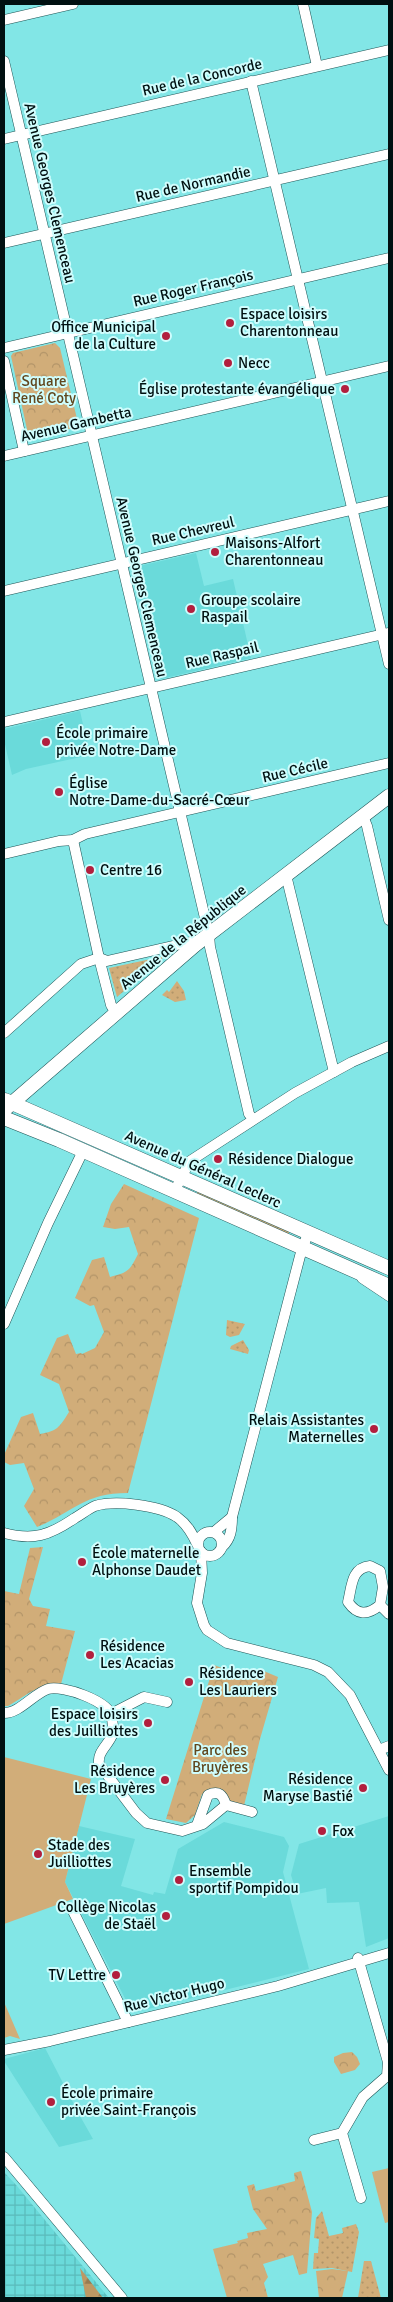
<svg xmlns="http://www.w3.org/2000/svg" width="393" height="2302" viewBox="0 0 393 2302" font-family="Signika,sans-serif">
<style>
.built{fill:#6adada}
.industrial{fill:url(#industrial-grid)}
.grass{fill:url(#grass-dots)}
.forest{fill:url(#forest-firs)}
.park{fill:url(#park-crowns)}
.pitch{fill:#d1ad79}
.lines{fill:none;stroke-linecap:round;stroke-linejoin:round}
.minor-casing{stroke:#1f5556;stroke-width:11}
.major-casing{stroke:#1f5556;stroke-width:15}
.minor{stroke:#fff;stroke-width:10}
.major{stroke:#fff;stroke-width:14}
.poi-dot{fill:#b21f3e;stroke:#cffdfd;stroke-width:2}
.labels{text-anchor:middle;stroke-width:4;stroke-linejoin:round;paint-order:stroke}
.street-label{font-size:15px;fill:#001011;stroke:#cffdfd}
.poi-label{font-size:15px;fill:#001011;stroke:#cffdfd;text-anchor:start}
.park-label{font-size:15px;fill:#60461d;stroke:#cffdfd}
</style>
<defs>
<pattern id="industrial-grid" width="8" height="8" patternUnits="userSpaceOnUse" patternTransform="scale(1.25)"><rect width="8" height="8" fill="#6adada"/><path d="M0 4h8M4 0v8" fill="none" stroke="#5ababa"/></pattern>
<pattern id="grass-dots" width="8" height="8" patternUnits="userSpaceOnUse" patternTransform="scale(1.25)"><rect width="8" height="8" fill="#d1ad79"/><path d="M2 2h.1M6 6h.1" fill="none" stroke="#b29468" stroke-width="1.8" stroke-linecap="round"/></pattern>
<pattern id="forest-firs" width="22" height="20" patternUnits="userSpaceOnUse" patternTransform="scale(1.25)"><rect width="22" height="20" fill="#bc9864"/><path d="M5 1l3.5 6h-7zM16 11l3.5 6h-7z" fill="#967b51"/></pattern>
<pattern id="park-crowns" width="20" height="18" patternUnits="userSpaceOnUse" patternTransform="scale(1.25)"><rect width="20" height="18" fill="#d1ad79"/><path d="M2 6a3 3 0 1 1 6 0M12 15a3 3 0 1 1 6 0" fill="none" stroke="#b29468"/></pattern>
</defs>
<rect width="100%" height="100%" fill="#82e6e6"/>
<g class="built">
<polygon points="196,553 204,586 233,579 251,658 161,679 157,676 133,570 135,567"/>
<polygon points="80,711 90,755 26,769 12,775 4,740 4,729"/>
<polygon points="389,1816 389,1938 366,1947 359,1902 327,1903 326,1888 297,1894 291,1875 299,1844"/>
<polygon points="224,1822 284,1837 289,1846 283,1872 309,1969 136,2012 131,2010 65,1882 79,1826 135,1839 121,1886 153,1895 154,1892 165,1894 178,1849"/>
<polygon points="45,2048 80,2116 93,2139 59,2147 4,2061 4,2059"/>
</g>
<polygon class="industrial" points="4,2172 17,2186 109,2298 4,2298"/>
<g class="grass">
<polygon points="165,956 117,997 109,968"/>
<polygon points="177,981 184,991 186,1000 175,1002 162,995 167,990 169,992"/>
<polygon points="198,1190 290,1230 288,1235 196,1195"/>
<polygon points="227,1320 245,1324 239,1335 230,1337 226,1335"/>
<polygon points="243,1340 249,1350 248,1354 230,1349 231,1346"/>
<polygon points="322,2211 329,2236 343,2233 342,2228 356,2224 359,2232 352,2272 332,2268 313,2269 314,2253 318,2253 319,2239 314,2238 316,2218"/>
<polygon points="364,2261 371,2261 381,2298 358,2298"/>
</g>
<polygon class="forest" points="80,2268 103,2298 86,2298"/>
<g class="park">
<polygon points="55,343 60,348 78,423 74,428 33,437 28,434 11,356 13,353"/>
<path d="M124 1184 199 1218 128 1493C83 1493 74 1512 37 1527L24 1506 34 1489 24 1463 10 1465 4 1462V1455L21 1417 33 1413 40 1434C57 1431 59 1428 69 1412L59 1384 40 1375 57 1338 68 1334 76 1354 81 1353 82 1354 95 1348 104 1332 94 1305 90 1306 75 1298 92 1260 104 1257 110 1277C128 1272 129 1272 138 1254L129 1227 115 1229 103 1227 111 1204Z"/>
<path d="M43 1547 29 1599 33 1606 50 1609 46 1626 75 1631 61 1684C42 1681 24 1697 8 1706H4V1591L19 1594 30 1548Z"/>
<polygon points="214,1665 230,1671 259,1669 278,1677 260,1739 243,1810 224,1797 202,1794 195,1815 186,1823 166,1819"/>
<polygon points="352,2052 357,2057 360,2064 355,2070 341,2074 334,2062 334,2057 343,2053"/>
<polygon points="301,2171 312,2212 307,2273 299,2275 293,2255 263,2264 268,2277 264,2283 268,2298 227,2298 213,2249 238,2243 237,2241 248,2238 247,2233 267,2229 253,2209 247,2186 254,2184 256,2191 295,2181 294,2173"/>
<polygon points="332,2269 348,2271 342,2298 319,2298 316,2271"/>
</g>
<g class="pitch">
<polygon points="4,1757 91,1779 65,1882 73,1899 4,1924"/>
<polygon points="4,2002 20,2039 10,2036 4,2038"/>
<polygon points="389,2168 389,2222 385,2223 372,2172"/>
</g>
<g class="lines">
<g class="minor-casing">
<g id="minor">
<polyline points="303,4 317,66"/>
<polyline points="4,20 73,4"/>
<polyline points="4,61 209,935 210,947 249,1114 253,1119"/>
<polyline points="251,81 389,664"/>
<polyline points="4,139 389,50"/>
<polyline points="4,243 389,154"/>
<polyline points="4,348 389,258"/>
<polyline points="4,361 24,451"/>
<polyline points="4,456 389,366"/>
<polyline points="4,591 389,501"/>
<polyline points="4,722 388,633"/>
<polyline points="363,816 367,826 389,920"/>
<polyline points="73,840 99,958 111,1005 116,1013"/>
<polyline points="4,854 59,841 73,840 85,834 389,763"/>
<polyline points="286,875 334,1072"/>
<polyline points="4,1033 81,964 99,958 107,961 199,940"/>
<polyline points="175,1190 190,1161 295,1093 352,1062 389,1046"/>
<polyline points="362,1278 389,1296"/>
<polyline points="4,1324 48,1223 83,1151"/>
<circle cx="210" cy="1544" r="12"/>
<polyline points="214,1532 232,1517"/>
<path d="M4 1533C34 1541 50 1535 75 1518 82 1514 88 1509 95 1506 115 1500 159 1505 177 1517 187 1524 192 1533 197 1544"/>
<path d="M222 1547C231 1539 232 1529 232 1517L300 1256 308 1233"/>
<polyline points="201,1552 202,1573 197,1603 204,1625 207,1630 227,1643 314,1665 328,1672 350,1695 389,1770"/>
<path d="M370 1566 380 1571 383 1587 380 1605C367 1616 357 1615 348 1602 352 1586 351 1568 370 1566Z"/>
<polyline points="380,1605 389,1614"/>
<path d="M4 1713C20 1713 33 1694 48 1689 63 1685 109 1701 112 1717 112 1722 114 1728 113 1733 109 1745 97 1751 99 1764L136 1813 147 1823 182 1831 203 1824 226 1805C223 1795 219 1790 208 1795L197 1825"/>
<polyline points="111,1714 144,1697 167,1702"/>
<polyline points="379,1750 389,1746"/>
<polyline points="226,1805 252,1812"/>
<polyline points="72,1909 128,2022"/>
<polyline points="358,1958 388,2062 387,2076 363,2097 342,2133 361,2198"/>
<polyline points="4,2050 50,2041 278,1986 389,1953"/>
<polyline points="314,2140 342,2133"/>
<polyline points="4,2157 122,2298"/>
</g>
</g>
<g class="major-casing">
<g id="major">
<polyline points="5,1100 389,1268"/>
<polyline points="4,1110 195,945 389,796"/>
<polyline points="4,1118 59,1140 389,1286"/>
</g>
</g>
<use href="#minor" class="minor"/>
<use href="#major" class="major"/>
</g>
<g class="poi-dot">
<circle cx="230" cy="323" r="5"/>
<circle cx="166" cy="336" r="5"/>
<circle cx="228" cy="363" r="5"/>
<circle cx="345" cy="389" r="5"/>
<circle cx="215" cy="552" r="5"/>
<circle cx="191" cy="609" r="5"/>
<circle cx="46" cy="742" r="5"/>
<circle cx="59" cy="792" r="5"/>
<circle cx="90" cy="870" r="5"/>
<circle cx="218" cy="1159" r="5"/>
<circle cx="374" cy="1429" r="5"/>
<circle cx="82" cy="1562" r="5"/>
<circle cx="90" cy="1655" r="5"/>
<circle cx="189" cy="1682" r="5"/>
<circle cx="148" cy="1723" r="5"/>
<circle cx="165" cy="1780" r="5"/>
<circle cx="363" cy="1788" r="5"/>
<circle cx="322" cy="1831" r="5"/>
<circle cx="38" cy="1854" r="5"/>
<circle cx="179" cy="1880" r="5"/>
<circle cx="166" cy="1916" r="5"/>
<circle cx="116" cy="1975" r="5"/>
<circle cx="51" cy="2102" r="5"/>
</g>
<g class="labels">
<g class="street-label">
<text transform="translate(202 77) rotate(-13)" y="5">Rue de la Concorde</text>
<text transform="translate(193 184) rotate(-13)" y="5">Rue de Normandie</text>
<text transform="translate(50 193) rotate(77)" y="5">Avenue Georges Clemenceau</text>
<text transform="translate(193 288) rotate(-13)" y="5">Rue Roger François</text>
<text transform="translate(76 424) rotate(-13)" y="5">Avenue Gambetta</text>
<text transform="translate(193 531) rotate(-13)" y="5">Rue Chevreul</text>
<text transform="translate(142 587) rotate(77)" y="5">Avenue Georges Clemenceau</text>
<text transform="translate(222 655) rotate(-13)" y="5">Rue Raspail</text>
<text transform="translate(295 770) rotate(-13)" y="5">Rue Cécile</text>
<text transform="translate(183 937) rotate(-39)" y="5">Avenue de la République</text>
<text transform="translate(203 1169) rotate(24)" y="5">Avenue du Général Leclerc</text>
<text transform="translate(174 1995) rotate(-14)" y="5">Rue Victor Hugo</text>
</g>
<g class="poi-label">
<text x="240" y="319">Espace loisirs<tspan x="240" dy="17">Charentonneau</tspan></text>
<text x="156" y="332" text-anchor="end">Office Municipal<tspan x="156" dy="17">de la Culture</tspan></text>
<text x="238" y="368">Necc</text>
<text x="335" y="394" text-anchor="end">Église protestante évangélique</text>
<text x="225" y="548">Maisons-Alfort<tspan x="225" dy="17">Charentonneau</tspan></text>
<text x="201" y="605">Groupe scolaire<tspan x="201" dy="17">Raspail</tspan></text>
<text x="56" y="738">École primaire<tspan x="56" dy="17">privée Notre-Dame</tspan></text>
<text x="69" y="788">Église<tspan x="69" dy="17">Notre-Dame-du-Sacré-Cœur</tspan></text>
<text x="100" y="875">Centre 16</text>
<text x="228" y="1164">Résidence Dialogue</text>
<text x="364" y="1425" text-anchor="end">Relais Assistantes<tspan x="364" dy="17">Maternelles</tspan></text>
<text x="92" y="1558">École maternelle<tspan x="92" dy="17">Alphonse Daudet</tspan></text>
<text x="100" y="1651">Résidence<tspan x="100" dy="17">Les Acacias</tspan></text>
<text x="199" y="1678">Résidence<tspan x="199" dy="17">Les Lauriers</tspan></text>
<text x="138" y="1719" text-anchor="end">Espace loisirs<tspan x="138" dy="17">des Juilliottes</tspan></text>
<text x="155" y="1776" text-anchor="end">Résidence<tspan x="155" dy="17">Les Bruyères</tspan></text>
<text x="353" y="1784" text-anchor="end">Résidence<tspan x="353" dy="17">Maryse Bastié</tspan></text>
<text x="332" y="1836">Fox</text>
<text x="48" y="1850">Stade des<tspan x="48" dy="17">Juilliottes</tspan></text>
<text x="189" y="1876">Ensemble<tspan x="189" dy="17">sportif Pompidou</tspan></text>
<text x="156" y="1912" text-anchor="end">Collège Nicolas<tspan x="156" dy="17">de Staël</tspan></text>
<text x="106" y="1980" text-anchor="end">TV Lettre</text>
<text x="61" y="2098">École primaire<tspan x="61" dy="17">privée Saint-François</tspan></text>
</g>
<g class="park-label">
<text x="44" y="386">Square<tspan x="44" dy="17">René Coty</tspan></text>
<text x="220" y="1755">Parc des<tspan x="220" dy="17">Bruyères</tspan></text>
</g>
</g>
<rect width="393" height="2302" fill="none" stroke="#001011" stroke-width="10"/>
</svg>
